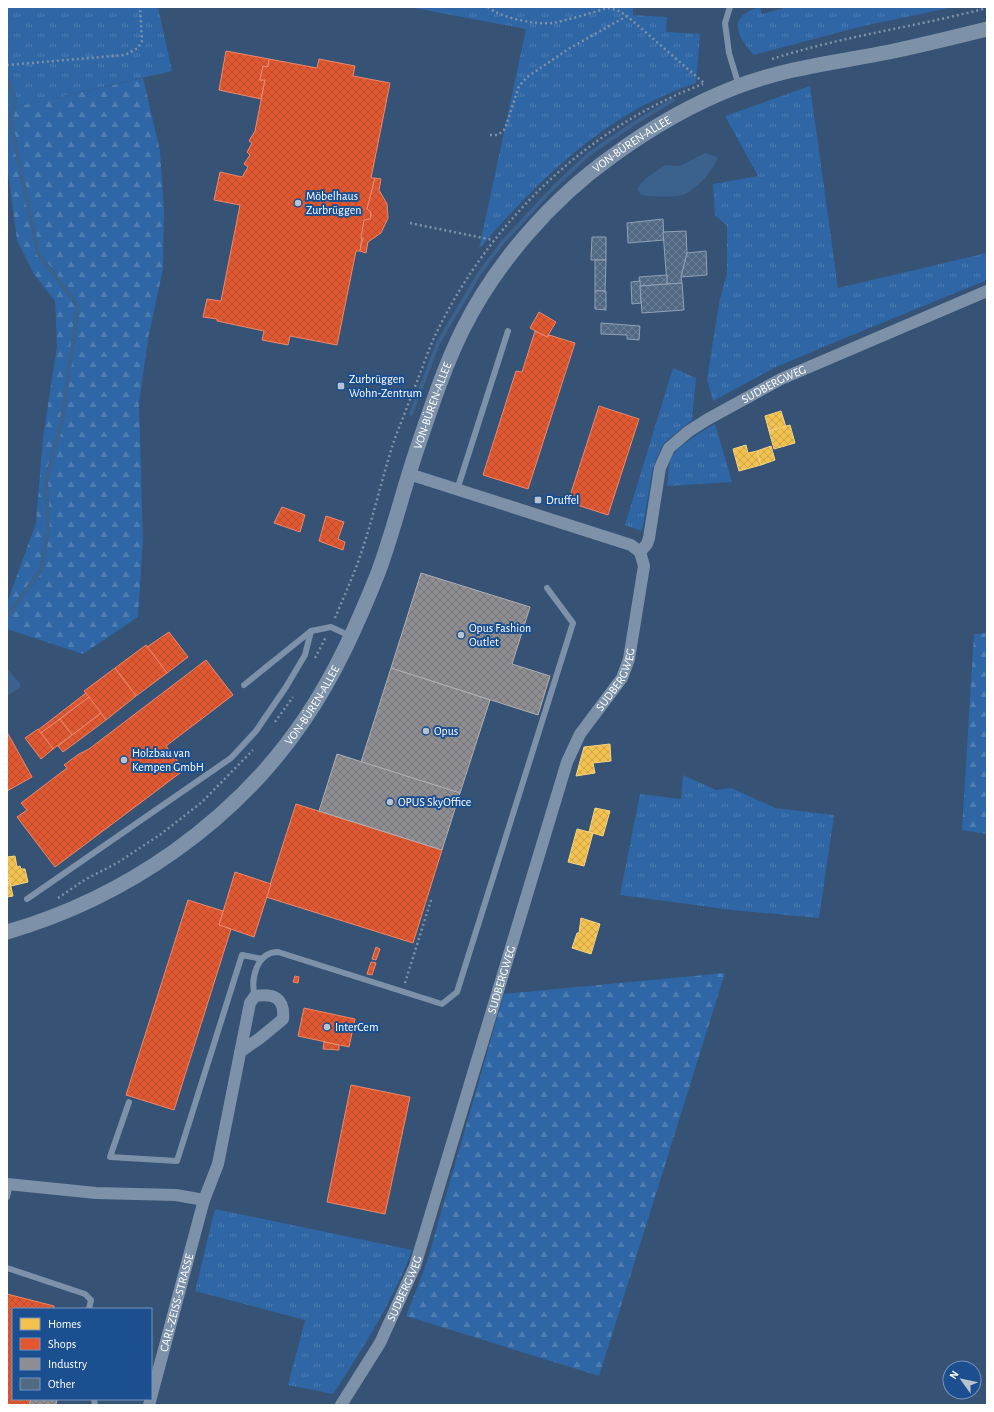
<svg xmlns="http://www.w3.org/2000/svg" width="994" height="1412" viewBox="0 0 994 1412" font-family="'Alegreya Sans',sans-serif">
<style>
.grass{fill:url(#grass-tufts)}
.forest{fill:url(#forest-firs)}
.water{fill:#3b618d}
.homes{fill:url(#homes-cross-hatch);stroke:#f6d483}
.shops{fill:url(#shops-cross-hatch);stroke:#ec896d}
.industry{fill:url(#industry-cross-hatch);stroke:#afafb3}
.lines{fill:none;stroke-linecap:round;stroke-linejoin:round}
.stream{stroke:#3b618d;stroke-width:4}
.building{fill:url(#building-cross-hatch);stroke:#92a2b6}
.path{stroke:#7d92a8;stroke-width:2.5;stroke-dasharray:2 3;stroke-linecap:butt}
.service{stroke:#7d92a8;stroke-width:6}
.minor{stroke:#7d92a8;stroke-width:12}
.tertiary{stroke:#7d92a8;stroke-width:15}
.poi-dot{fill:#b9c2ce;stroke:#1b4f8f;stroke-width:1.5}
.labels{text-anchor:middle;stroke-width:4;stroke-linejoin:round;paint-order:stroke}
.street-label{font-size:12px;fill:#fff;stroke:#1b4f8f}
.poi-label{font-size:12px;fill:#fff;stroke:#1b4f8f;text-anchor:start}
</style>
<defs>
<pattern id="grass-tufts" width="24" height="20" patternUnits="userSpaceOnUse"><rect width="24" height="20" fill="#2f66a5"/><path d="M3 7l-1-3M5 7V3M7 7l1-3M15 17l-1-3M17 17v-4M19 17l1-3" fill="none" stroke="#4e7db2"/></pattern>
<pattern id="forest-firs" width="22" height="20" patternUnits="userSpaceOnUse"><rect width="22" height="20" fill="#2f66a5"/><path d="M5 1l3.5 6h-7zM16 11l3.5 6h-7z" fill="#4e7db2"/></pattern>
<pattern id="homes-cross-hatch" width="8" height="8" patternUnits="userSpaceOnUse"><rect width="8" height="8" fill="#f2c14e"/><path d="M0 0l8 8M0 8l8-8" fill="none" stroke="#c8a44e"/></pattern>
<pattern id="shops-cross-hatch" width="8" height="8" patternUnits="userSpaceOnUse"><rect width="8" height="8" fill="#e4572e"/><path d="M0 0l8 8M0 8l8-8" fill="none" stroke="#af5338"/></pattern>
<pattern id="industry-cross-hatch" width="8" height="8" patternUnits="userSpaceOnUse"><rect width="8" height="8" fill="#8d8d92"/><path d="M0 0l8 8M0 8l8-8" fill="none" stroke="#76767a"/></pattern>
<pattern id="building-cross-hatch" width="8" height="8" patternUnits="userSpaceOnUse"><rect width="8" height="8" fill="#526984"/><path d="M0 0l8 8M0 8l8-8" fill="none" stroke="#6c8096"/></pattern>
</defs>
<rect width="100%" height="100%" fill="#365274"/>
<g class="grass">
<polygon points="7,7 158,7 172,71 7,109"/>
<path d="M409 7H633V15L667 17 666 32 700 34 696 83C607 112 538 180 479 249L526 29Z"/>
<path d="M760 7 762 14 788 7H954L863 26 754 55C736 35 727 16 760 7Z"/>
<polygon points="810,86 838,288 987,253 987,280 845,338 776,367 713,401 707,379 720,298 727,274 727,226 715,215 713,184 758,176 725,116"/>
<polygon points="673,368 696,378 692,420 663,444 653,467 642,531 625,525"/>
<path d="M715 424 732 482 667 486C668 478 668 469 670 461 675 446 702 432 715 424Z"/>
<polygon points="683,775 716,790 731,788 775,808 834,815 819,918 732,910 620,895 640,794 681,799"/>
<path d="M215 1209 412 1250C393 1302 363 1348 333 1394L288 1385 305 1320 195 1291Z"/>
</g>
<g class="forest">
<polygon points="143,78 160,151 164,210 163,269 148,339 139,403 143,541 138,617 83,654 7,629 7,603 36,523 43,438 57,346 55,301 34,274 17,240 7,165 7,109"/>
<polygon points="987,633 987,834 962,830 974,634"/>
<polygon points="725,973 599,1376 406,1316 426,1265 504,994"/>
</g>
<g class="water">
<path d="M705 153 718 157C715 169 698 188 685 194 676 198 652 197 641 195L637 189 645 179 665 165 680 166Z"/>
<polygon points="7,668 19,682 21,687 7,696"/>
</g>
<g class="homes">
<polygon points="781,411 786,427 769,431 765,416"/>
<polygon points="790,425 795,443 774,449 769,431"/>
<polygon points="746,445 748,453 757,451 761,465 739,471 733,449"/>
<polygon points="771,446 775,460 761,465 757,451"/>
<polygon points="610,744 611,761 593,763 595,773 576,776 584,747"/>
<polygon points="595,808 610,811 603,836 589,832"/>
<polygon points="577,829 593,833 584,866 568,862"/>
<polygon points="15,856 17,867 20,866 21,869 25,869 28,882 11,886 9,878 7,879 7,857"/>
<polygon points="9,878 13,896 7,897 7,879"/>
<polygon points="581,918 600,924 591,954 572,948 577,933 579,933"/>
</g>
<g class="shops">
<polygon points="226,51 269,59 268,67 263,66 260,80 265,80 261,99 219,90"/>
<polygon points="269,59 317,68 319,59 355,66 353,76 390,83 371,178 375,178 367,209 371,212 371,216 370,219 364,220 360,251 356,251 337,345 290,336 288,345 262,340 264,331 217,321 217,319 203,317 207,299 221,301 240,205 214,200 220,172 242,177 248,167 244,164 250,155 247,152 252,143 249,141 255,131 265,80 260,80 263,66 268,67"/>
<polygon points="375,178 381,179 379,190 387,204 388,218 381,233 368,242 366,253 360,251 363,238 361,238 364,220 370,219 371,216 371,212 367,209"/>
<polygon points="539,312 556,322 547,337 530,328"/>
<polygon points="535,331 547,337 549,335 575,343 528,489 483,475 516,371 522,372"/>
<polygon points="599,406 639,419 608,515 568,502"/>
<polygon points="282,507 305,515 300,532 274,523"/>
<polygon points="326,516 344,522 338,539 345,542 343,550 319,541"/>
<polygon points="169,632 188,657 167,673 147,647"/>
<polygon points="146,645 167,673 136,696 115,668"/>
<polygon points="206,660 233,695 166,746 184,770 55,867 17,817 27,810 21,803 67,768 64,765 79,754 89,749"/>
<polygon points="115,668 136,696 106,720 84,691"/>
<polygon points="86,693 89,697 41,733 38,730"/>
<polygon points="89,697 101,713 72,735 60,719"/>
<polygon points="101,713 106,720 63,752 58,746"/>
<polygon points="60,719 72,735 53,749 41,733"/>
<polygon points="38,729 53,749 41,759 25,738"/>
<polygon points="7,732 32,777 7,791"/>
<polygon points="296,804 442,850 413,943 266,897"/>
<polygon points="235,872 271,884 254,937 219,925"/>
<polygon points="188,900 223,911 219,925 231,929 174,1110 126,1095"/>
<polygon points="376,947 380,949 376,960 372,959"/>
<polygon points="371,962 376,963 372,975 367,974"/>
<polygon points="295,976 299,977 298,983 293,982"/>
<polygon points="304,1008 355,1019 349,1047 298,1036"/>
<polygon points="324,1042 339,1045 339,1050 323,1049"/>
<polygon points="351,1085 410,1097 385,1214 327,1202"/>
<polygon points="7,1294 54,1306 54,1309 13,1309 13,1399 31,1399 29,1405 7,1405"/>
</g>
<g class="industry">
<polygon points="421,573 530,607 512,664 550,676 538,715 391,668"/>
<polygon points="391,668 490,700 460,793 361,762"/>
<polygon points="337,754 460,793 442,850 319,811"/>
<polygon points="31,1399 53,1399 57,1400 56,1404 59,1405 29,1405"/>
</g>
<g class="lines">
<g class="stream">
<polyline points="7,78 15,99 11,123 38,253 78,306 61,426 46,480 48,531 41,570 7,617"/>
<polyline points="411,414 438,343 479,274 502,243 553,188 589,154 636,122 673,100"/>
</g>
</g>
<g class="building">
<polygon points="663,219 664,240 628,243 627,223"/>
<polygon points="686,231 687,253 681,277 682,283 667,284 663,232"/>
<polygon points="592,237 606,237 606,260 591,260"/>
<polygon points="706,251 707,275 681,277 687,253"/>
<polygon points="595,260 606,260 605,291 595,291"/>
<polygon points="667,275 667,284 640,286 639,277"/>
<polygon points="640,281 641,303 632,304 631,282"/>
<polygon points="682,283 684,310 642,313 640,286"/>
<polygon points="595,291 606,291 606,310 595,309"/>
<polygon points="601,323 640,326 639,340 627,339 627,335 601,334"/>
</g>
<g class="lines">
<g class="path">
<path d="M488 7C500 18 537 25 553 23 572 19 590 13 608 8L617 10 627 16 705 84"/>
<path d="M772 59C843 36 915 27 987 8"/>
<polyline points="7,65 125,55 138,48 142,41 140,7"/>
<polyline points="490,135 498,135 505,129 519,86 527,77 570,48 627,16"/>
<polyline points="410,223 493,240"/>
<path d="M335 618C342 601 350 583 357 565 372 524 381 480 395 438 402 420 409 402 416 384 422 369 427 354 433 340 486 226 585 128 703 84"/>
<polyline points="315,658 326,637"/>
<polyline points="275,722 293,697"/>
<polyline points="58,898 86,879 117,863 161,834 202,802 253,750"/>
<polyline points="405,983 431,900"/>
</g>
<g class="service">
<polyline points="730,7 725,23 729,53 739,86"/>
<polyline points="457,490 508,331"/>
<polyline points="244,685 311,631 331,627 350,636"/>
<polyline points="27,899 231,758 256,731 286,687 305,655 311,631"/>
<path d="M255 996C250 979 257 952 278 952L442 1004 457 992 573 623 547 588"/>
<polyline points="129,1102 110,1157 177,1161 242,955 262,959"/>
<polyline points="7,1197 10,1184"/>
<polyline points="7,1268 85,1294 91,1300 89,1309"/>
<polyline points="94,1399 95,1405"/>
</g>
<g class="minor">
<path id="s1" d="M640 552 647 544 649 538 660 468 669 448 689 431 708 419 781 379 987 291"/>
<polyline points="7,1184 96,1193 176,1195 204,1200"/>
<path id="s2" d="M149 1405 204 1200 218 1164 250 1003 255 996C274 993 285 998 283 1019L260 1038 240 1052"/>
<path id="s3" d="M341 1405 380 1343 415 1266 567 762 580 734 622 678 629 659 644 566 640 552 631 545 409 474"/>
</g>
<path class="tertiary" id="s4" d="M7 932C125 898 235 822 304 720 335 675 358 623 378 573 394 530 404 486 419 443 432 405 445 365 463 329 496 263 551 200 611 157 649 129 692 104 736 87 785 68 838 62 889 52 922 45 955 37 987 29"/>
</g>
<g class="poi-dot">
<circle cx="298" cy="203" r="4"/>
<rect x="337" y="382" width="8" height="8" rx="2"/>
<rect x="534" y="496" width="8" height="8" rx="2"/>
<circle cx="461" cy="635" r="4"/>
<circle cx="426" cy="731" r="4"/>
<circle cx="124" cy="760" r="4"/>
<circle cx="390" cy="802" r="4"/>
<circle cx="327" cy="1027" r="4"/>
</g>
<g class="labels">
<g class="street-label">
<text dy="4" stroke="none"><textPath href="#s4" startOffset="1049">VON-BÜREN-ALLEE</textPath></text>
<text dy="4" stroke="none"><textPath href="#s1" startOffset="233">SUDBERGWEG</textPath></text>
<text dy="4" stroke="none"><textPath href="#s4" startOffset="713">VON-BÜREN-ALLEE</textPath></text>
<text dy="4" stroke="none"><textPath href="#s3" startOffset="781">SUDBERGWEG</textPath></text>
<text dy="4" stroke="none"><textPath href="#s4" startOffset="389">VON-BÜREN-ALLEE</textPath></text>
<text dy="4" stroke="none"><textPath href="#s3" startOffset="457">SUDBERGWEG</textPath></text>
<text dy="4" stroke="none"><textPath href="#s3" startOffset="133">SUDBERGWEG</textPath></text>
<text dy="4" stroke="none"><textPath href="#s2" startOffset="106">CARL-ZEISS-STRASSE</textPath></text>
</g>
<g class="poi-label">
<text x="306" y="200">Möbelhaus<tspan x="306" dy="14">Zurbrüggen</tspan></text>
<text x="349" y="383">Zurbrüggen<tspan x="349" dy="14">Wohn-Zentrum</tspan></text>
<text x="546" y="504">Druffel</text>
<text x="469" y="632">Opus Fashion<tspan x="469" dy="14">Outlet</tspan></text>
<text x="434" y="735">Opus</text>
<text x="132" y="757">Holzbau van<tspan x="132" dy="14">Kempen GmbH</tspan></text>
<text x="398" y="806">OPUS SkyOffice</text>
<text x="335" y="1031">InterCem</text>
</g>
</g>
<rect width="994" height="1412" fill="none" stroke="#ffffff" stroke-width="16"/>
<rect x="12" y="1308" width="140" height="92" fill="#1b4f8f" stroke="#7695bc"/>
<rect x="20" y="1318" width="20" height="12" fill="#f2c14e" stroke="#7695bc"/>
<text x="48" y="1328" font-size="12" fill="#ffffff">Homes</text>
<rect x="20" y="1338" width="20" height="12" fill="#e4572e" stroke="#7695bc"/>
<text x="48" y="1348" font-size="12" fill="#ffffff">Shops</text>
<rect x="20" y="1358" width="20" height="12" fill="#8d8d92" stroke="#7695bc"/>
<text x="48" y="1368" font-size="12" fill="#ffffff">Industry</text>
<rect x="20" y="1378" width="20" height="12" fill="#526984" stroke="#7695bc"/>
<text x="48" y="1388" font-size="12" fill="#ffffff">Other</text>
<g transform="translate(962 1380) rotate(303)"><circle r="19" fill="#1b4f8f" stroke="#7695bc"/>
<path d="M0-3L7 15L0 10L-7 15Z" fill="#b9c2ce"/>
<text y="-6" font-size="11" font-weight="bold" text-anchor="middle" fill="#ffffff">N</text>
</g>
</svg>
